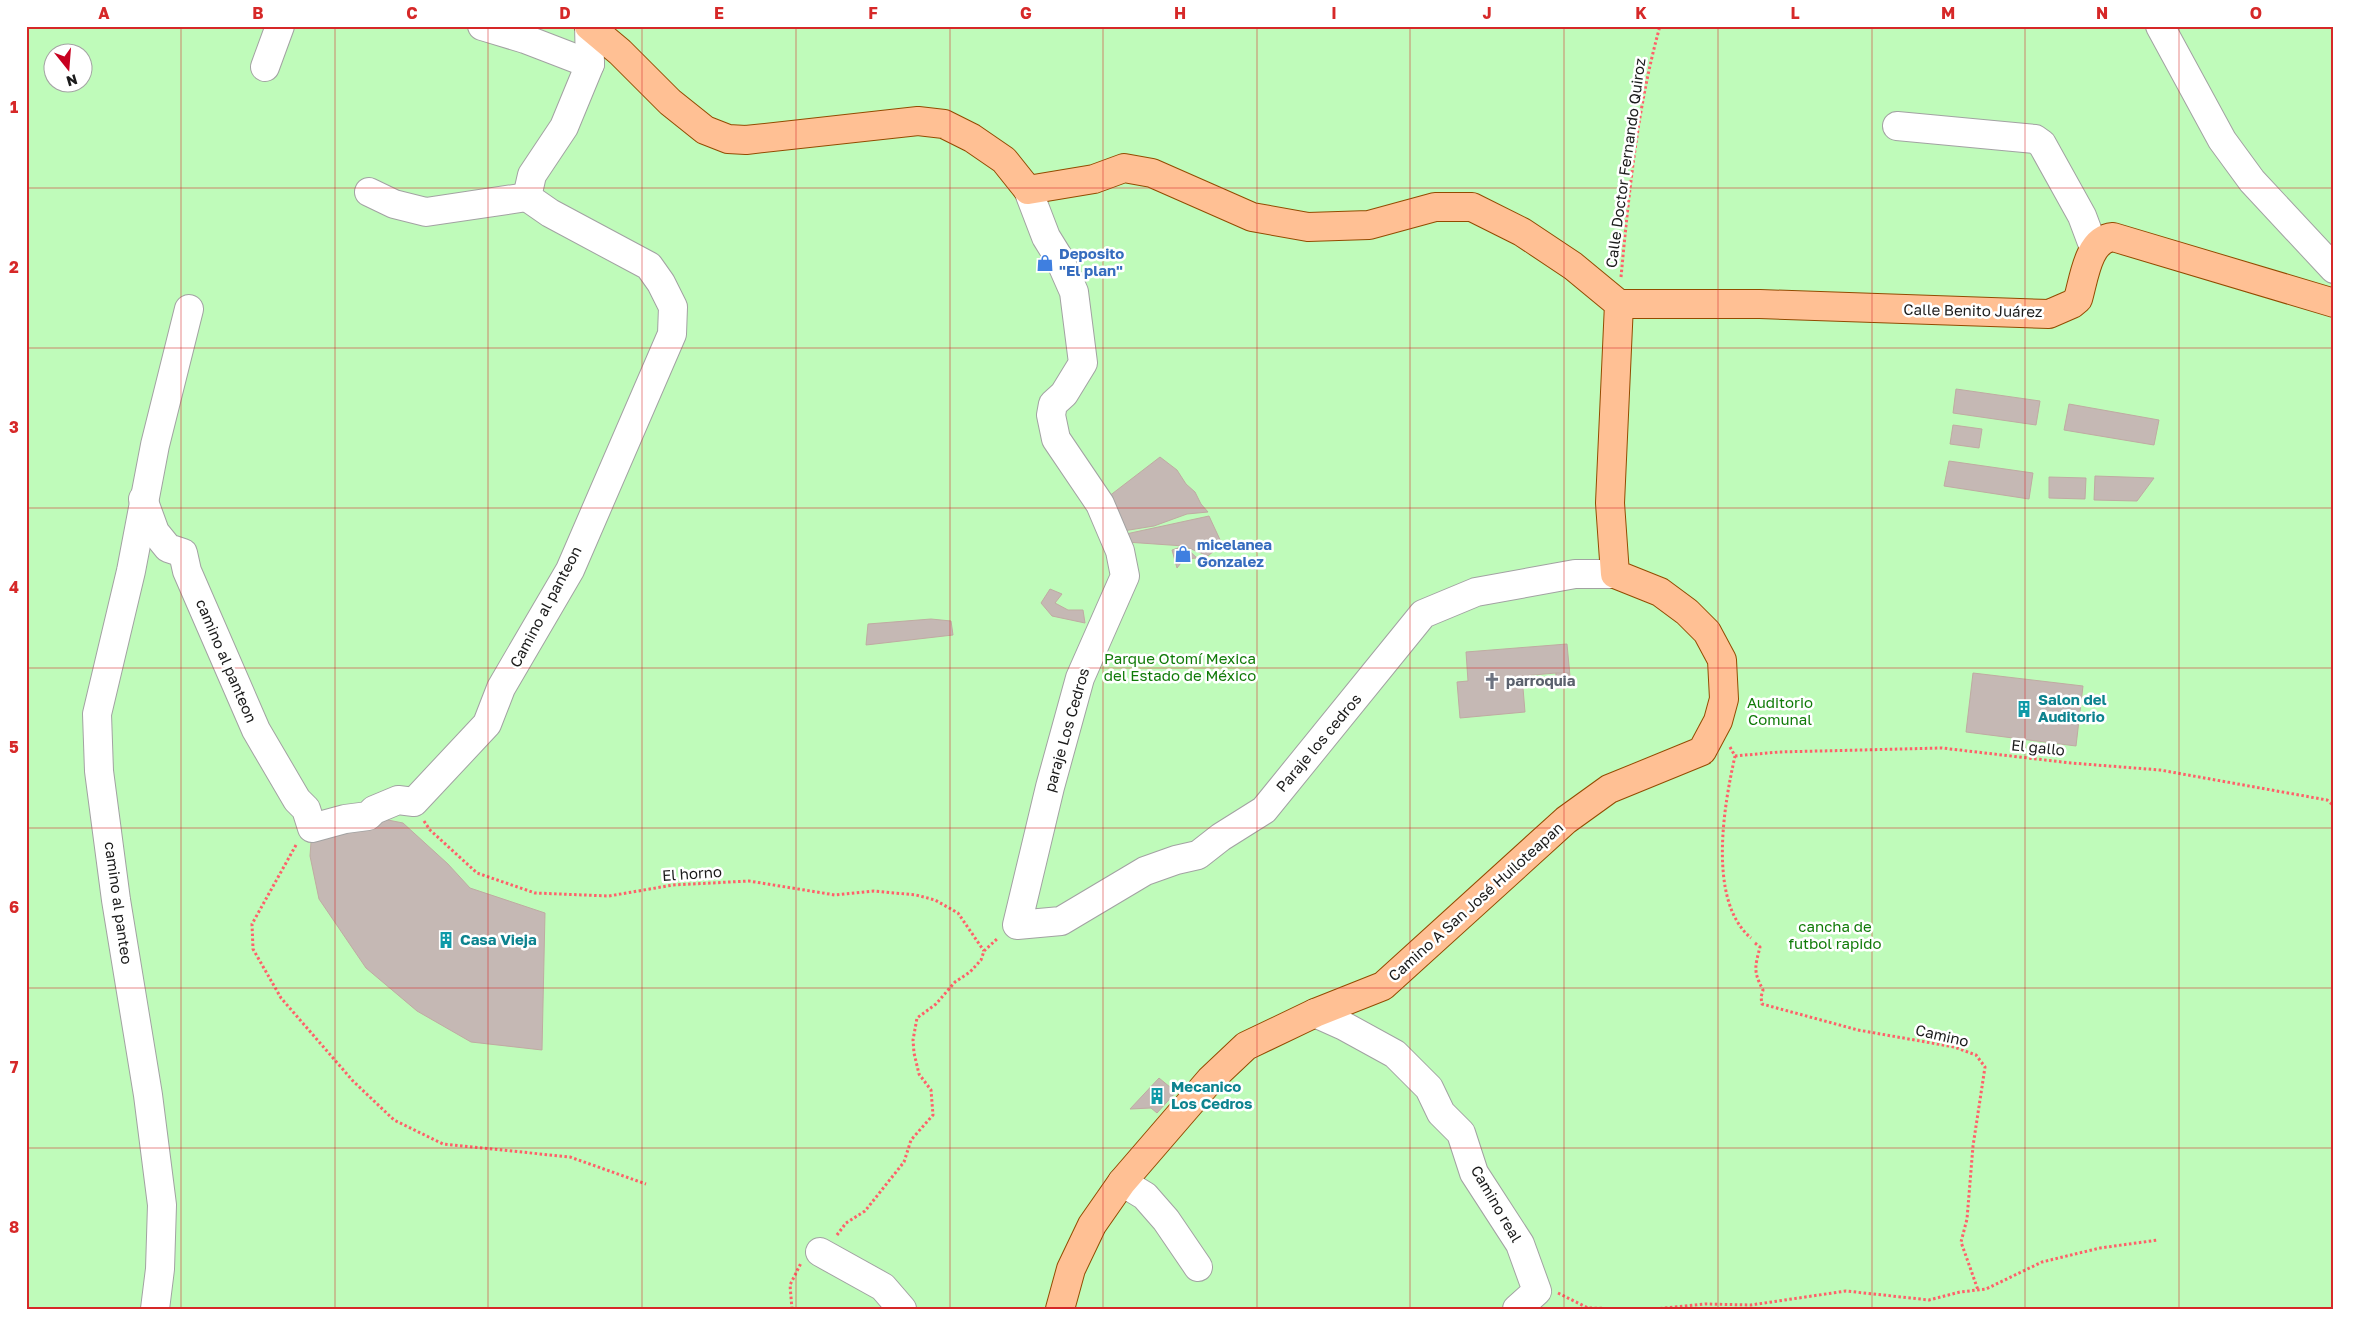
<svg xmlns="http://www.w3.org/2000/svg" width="2360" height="1335" viewBox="0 0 2360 1335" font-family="'Golos Text',sans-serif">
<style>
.park{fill:#bffbba;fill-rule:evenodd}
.building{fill:#c5b8b4;stroke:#bfaba2}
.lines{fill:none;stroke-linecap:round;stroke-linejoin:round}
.minor-casing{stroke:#a2a2a2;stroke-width:30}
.major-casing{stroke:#934b00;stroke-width:30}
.path{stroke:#fe6069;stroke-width:3;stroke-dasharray:2.5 2.5;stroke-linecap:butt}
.minor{stroke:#fff;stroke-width:28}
.major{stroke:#ffc094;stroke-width:28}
.grid{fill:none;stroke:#d62828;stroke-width:1;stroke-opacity:0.55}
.labels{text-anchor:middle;stroke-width:5;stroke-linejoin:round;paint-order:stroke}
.street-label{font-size:15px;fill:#1b1b1b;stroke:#fff}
.shop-label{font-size:15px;font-weight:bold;fill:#366cbe;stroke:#fff;text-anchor:start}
.park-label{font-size:15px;fill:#107b08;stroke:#fff}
.worship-label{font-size:15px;font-weight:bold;fill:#5b616d;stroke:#fff;text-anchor:start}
.culture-label{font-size:15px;font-weight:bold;fill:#0d838f;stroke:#fff;text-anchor:start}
.neatline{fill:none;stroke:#d62828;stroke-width:2}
.grid-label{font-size:16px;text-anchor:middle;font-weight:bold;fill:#d62828}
</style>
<rect width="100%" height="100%" fill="#ede7e0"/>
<path class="park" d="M26 26H2334V1309H26ZM52 52H82V82H52Z"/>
<g class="building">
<polygon points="1956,389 2040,401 2036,425 1953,413"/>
<polygon points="2069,404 2159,420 2154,445 2064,430"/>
<polygon points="1953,425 1982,429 1979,448 1950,444"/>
<polygon points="1160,457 1177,470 1186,484 1195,492 1201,504 1208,512 1187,514 1154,526 1123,531 1104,500"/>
<polygon points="1949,461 2033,473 2029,499 1944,486"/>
<polygon points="2095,476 2154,478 2137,501 2094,500"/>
<polygon points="2049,477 2086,478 2085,499 2049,498"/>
<polygon points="1209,516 1222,544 1208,556 1184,546 1126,542 1126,534"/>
<polygon points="1184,546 1197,558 1184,559 1177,568 1172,550"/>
<polygon points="1050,589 1062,594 1055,603 1068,610 1083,610 1085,623 1052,616 1041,603"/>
<polygon points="931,619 951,621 953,635 866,645 868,624"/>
<polygon points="1567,644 1571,687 1557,688 1556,673 1522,676 1525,712 1460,718 1457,682 1468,681 1466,652"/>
<polygon points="1556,673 1569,673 1571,687 1557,688"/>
<polygon points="1973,673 2083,686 2076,746 1966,732"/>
<polygon points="368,816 403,823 448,864 470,888 545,913 542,1050 471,1042 417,1011 366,968 319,899 310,856 312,828"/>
<polygon points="1159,1078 1176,1092 1157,1113 1151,1108 1130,1109"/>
</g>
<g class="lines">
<g class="minor-casing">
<g id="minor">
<polyline points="482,26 525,39 590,64"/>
<polyline points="2160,26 2222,140 2252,181 2334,269"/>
<polyline points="265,67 280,26"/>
<polyline points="1897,126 2035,139 2042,144 2082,216 2094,248"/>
<polyline points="1028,190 1046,237 1059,258 1074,292 1083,363 1064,394 1053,404 1051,415 1056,439 1100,504 1120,551 1125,576 1080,678 1050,787 1017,925 1061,921 1145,871 1176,860 1198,855 1221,837 1264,810 1423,614 1476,592 1575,574 1615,574"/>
<polyline points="369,192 394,204 426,212 527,197"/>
<polyline points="527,197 532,175 564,127 590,64 589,26"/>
<polyline points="143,499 155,532 168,548 183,553 187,571 256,730 297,800 306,809 312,828 345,819 368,816 374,810 398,800 414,802 487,724 501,688 570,570 672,334 673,307 661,283 649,266 550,213 527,197"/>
<polyline points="1315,1013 1344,1026 1395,1054 1429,1088 1441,1113 1461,1133 1474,1173 1520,1244 1537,1291 1517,1309"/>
<polyline points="1122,1182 1145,1196 1166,1220 1198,1267"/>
<polyline points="820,1252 883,1287 902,1309"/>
<polyline points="155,1309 160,1269 162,1205 148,1095 116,900 99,771 97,714 131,571 155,445 189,309"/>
</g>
</g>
<g class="major-casing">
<g id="major">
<polyline points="589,26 620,52 670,102 705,130 728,139 746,140 918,121 944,124 972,138 1004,160 1028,190 1094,179 1124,168 1152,173 1252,217 1308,227 1369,225 1435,207 1472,207 1522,232 1573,266 1619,304 1610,503 1615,574 1660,592 1687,612 1707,632 1722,660 1724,699 1718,721 1702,751 1609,789 1566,820 1383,986 1315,1013 1246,1046 1210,1080 1122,1182 1092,1225 1071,1269 1060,1309"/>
<path d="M1619 304H1760L2049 314 2072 304 2078 299C2084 279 2088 239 2113 237L2334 303"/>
</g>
</g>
<g class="path">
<path d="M1621 277C1629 193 1637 108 1660 26"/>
<path d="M1730 747 1735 756C1724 805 1707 901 1751 938"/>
<polyline points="1735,756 1779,752 1942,748 2071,763 2160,770 2327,800 2334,806"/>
<polyline points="424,821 430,830 477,873 535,893 609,896 673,885 749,881 835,895 874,891 916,895 935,900 958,913 984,951"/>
<polyline points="296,845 252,924 253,949 281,998 353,1081 394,1120 443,1144 570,1157 646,1184"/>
<path d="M1755 943 1760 947C1755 967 1753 971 1763 990L1761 997 1762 1004 1858 1030 1954 1047 1976 1055 1985 1067 1973 1146 1967 1219 1961 1242 1978 1290"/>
<polyline points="837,1235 846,1223 865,1211 904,1162 911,1140 933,1115 931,1090 919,1074 914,1053 913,1040 917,1018 936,1004 955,982 970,972 981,960 984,951 998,938"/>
<polyline points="1558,1293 1588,1308 1627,1309"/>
<polyline points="792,1309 790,1285 801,1263"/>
<polyline points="1655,1309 1705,1304 1751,1305 1846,1291 1929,1300 1960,1292 1986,1289 2042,1262 2100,1248 2158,1240"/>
</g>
<use href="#minor" class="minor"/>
<use href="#major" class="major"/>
</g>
<path class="grid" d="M181 26V1309M335 26V1309M488 26V1309M642 26V1309M796 26V1309M950 26V1309M1103 26V1309M1257 26V1309M1410 26V1309M1564 26V1309M1718 26V1309M1872 26V1309M2025 26V1309M2179 26V1309M26 188H2334M26 348H2334M26 508H2334M26 668H2334M26 828H2334M26 988H2334M26 1148H2334"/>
<defs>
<g id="shop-bare" transform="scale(1.35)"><path d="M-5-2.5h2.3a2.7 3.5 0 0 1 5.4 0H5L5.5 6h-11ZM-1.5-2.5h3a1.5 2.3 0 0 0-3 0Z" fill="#3f7fe0" stroke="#fff" stroke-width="2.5" paint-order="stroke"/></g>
<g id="church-bare" transform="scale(1.35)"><path d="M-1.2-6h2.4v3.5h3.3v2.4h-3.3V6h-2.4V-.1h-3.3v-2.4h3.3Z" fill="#6b7280" stroke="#fff" stroke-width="2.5" paint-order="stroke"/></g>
<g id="building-bare" transform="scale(1.35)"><path d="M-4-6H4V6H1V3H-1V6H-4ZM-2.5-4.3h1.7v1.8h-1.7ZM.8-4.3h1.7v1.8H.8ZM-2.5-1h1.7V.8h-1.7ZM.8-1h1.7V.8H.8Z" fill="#0f9aa8" stroke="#fff" stroke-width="2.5" paint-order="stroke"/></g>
</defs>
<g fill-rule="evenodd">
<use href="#shop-bare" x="1045" y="263"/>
<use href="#shop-bare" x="1183" y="554"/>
<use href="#church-bare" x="1492" y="681"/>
<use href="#building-bare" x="2024" y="709"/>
<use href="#building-bare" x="446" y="940"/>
<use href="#building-bare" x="1157" y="1096"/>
</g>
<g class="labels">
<g class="street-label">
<text transform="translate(1626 163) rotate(-82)" y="5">Calle Doctor Fernando Quiroz</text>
<text transform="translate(1973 311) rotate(1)" y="5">Calle Benito Juárez</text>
<text transform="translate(546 607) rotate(-62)" y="5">Camino al panteon</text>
<text transform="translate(226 661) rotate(67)" y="5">camino al panteon</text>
<text transform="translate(1067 730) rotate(-74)" y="5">paraje Los Cedros</text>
<text transform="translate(1319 743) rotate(-50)" y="5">Paraje los cedros</text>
<text transform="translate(2038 748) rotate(6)" y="5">El gallo</text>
<text transform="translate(692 874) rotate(-4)" y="5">El horno</text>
<text transform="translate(1476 902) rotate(-42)" y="5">Camino A San José Huiloteapan</text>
<text transform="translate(118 903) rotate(82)" y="5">camino al panteo</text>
<text transform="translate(1942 1036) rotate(13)" y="5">Camino</text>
<text transform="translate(1496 1204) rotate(60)" y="5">Camino real</text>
</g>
<g class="shop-label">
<text x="1059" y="259">Deposito<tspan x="1059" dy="17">"El plan"</tspan></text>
<text x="1197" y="550">micelanea<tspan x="1197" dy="17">Gonzalez</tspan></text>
</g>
<g class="park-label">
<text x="1180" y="664">Parque Otomí Mexica<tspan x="1180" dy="17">del Estado de México</tspan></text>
<text x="1780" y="708">Auditorio<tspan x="1780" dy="17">Comunal</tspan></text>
<text x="1835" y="932">cancha de<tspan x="1835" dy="17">futbol rapido</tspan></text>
</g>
<g class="worship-label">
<text x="1506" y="686">parroquia</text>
</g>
<g class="culture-label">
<text x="2038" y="705">Salon del<tspan x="2038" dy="17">Auditorio</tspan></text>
<text x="460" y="945">Casa Vieja</text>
<text x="1171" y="1092">Mecanico<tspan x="1171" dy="17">Los Cedros</tspan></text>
</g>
</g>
<rect width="2360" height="1335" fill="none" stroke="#ffffff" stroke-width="55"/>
<g transform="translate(68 68) rotate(163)"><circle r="24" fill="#ffffff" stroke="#a4a4a4"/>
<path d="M0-4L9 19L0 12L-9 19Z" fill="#c7001f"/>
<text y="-8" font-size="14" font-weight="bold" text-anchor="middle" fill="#1b1b1b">N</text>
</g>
<rect x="28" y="28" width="2304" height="1280" class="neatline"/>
<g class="grid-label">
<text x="104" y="19">A</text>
<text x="258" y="19">B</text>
<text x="412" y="19">C</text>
<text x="565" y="19">D</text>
<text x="719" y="19">E</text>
<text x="873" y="19">F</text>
<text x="1026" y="19">G</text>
<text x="1180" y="19">H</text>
<text x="1334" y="19">I</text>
<text x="1487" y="19">J</text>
<text x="1641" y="19">K</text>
<text x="1795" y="19">L</text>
<text x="1948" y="19">M</text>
<text x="2102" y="19">N</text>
<text x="2256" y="19">O</text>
<text x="14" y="113">1</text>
<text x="14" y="273">2</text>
<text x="14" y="433">3</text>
<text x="14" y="593">4</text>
<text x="14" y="753">5</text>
<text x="14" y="913">6</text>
<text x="14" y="1073">7</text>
<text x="14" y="1233">8</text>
</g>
</svg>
